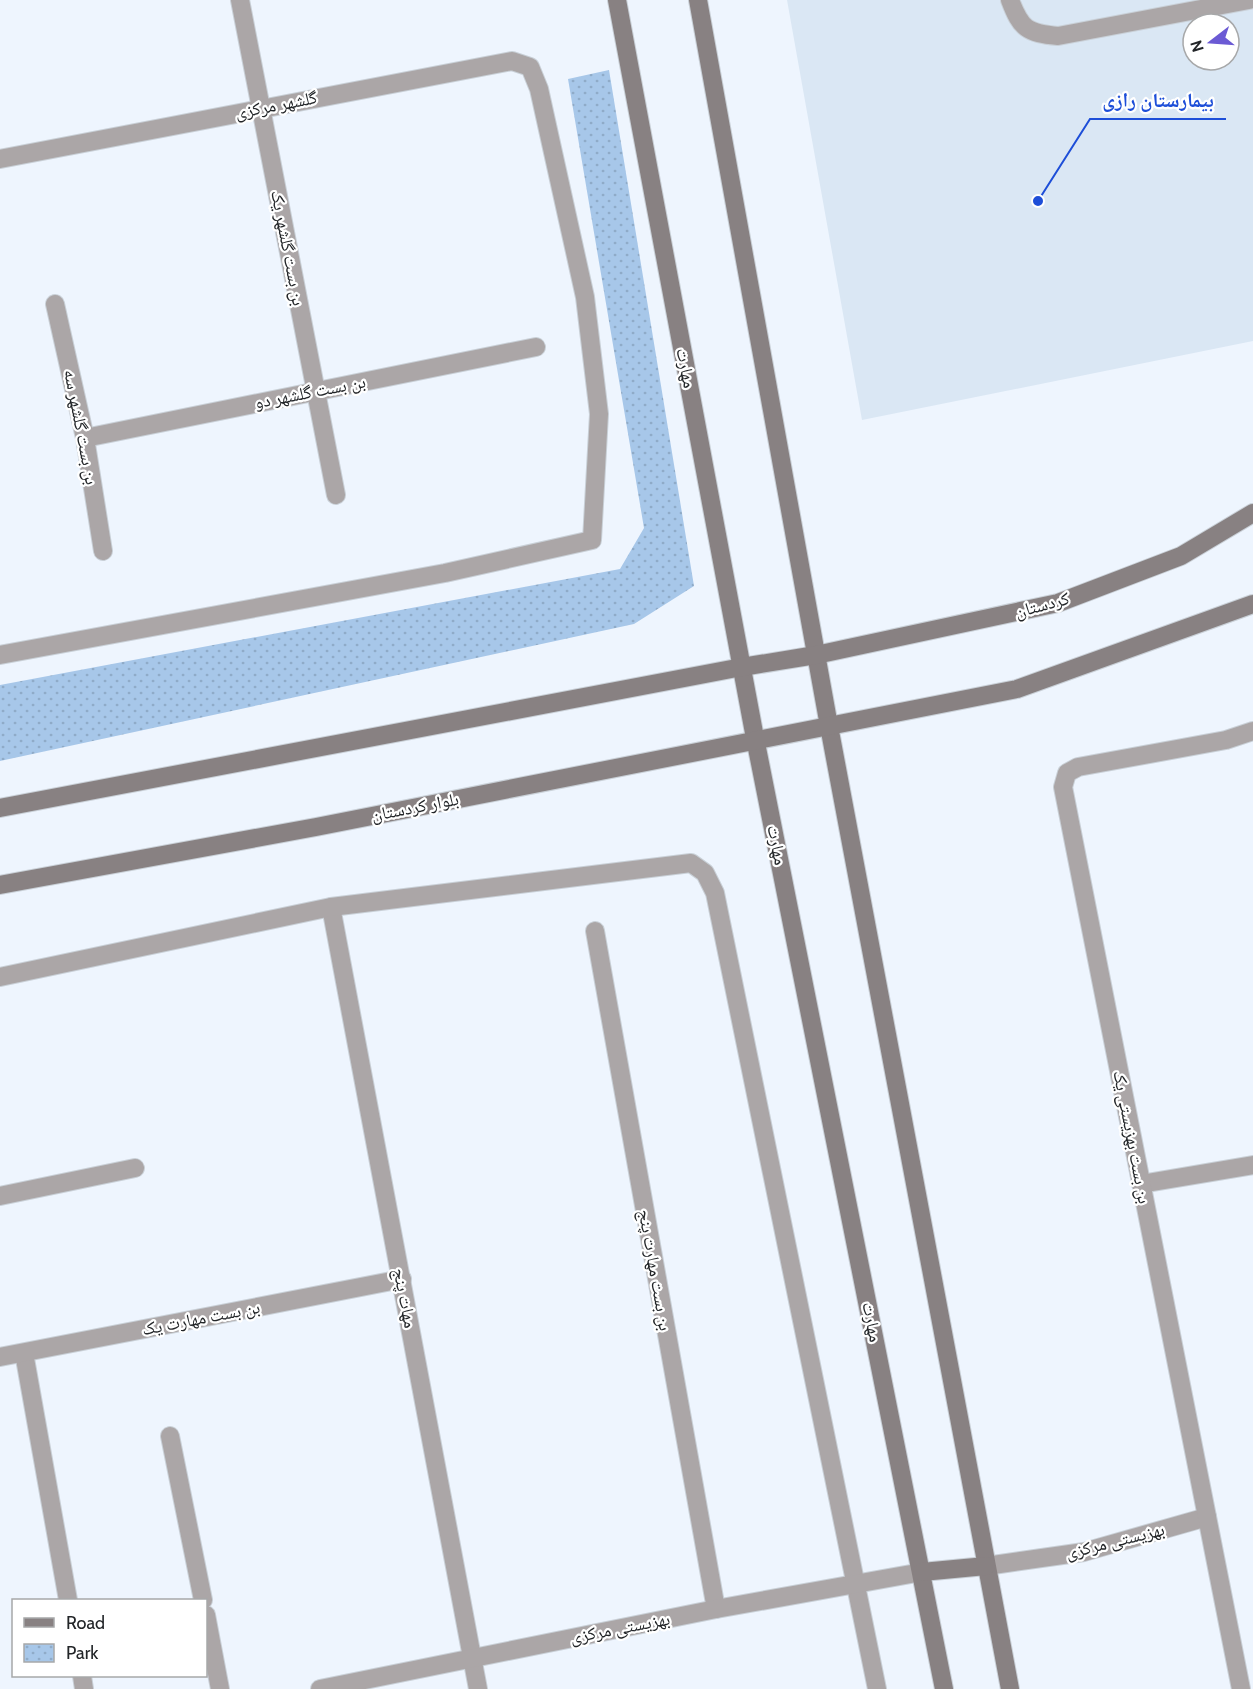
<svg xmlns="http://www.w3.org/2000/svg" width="1253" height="1689" viewBox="0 0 1253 1689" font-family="Cabin,'Noto Naskh Arabic',sans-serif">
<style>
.built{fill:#dae7f4;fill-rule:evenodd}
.park{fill:url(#park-dots)}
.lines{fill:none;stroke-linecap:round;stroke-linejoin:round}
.lane-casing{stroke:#c9d0d7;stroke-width:20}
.street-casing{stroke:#c9d0d7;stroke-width:20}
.secondary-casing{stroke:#c9d0d7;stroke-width:20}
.lane{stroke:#aba6a7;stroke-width:18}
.street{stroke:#aba6a7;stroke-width:18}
.secondary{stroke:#888182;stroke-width:18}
.labels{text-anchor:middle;stroke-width:4.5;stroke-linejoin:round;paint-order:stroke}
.street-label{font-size:18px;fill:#222528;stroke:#fff}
.leader{fill:none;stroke:#1d4ed8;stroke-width:2}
.callout-dot{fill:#1d4ed8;stroke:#fff;stroke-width:2}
.callout-label{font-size:20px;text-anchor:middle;font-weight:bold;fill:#1d4ed8;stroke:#fff;stroke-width:4.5;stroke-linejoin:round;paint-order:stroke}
</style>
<defs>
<pattern id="park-dots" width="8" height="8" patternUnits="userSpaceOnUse" patternTransform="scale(1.5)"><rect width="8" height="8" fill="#a7c7e9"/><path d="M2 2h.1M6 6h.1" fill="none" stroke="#8fabc8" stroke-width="1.8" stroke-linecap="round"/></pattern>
</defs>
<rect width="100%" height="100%" fill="#eef5fe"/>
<path class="built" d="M787 0H1253V341L862 420ZM1193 24H1229V60H1193Z"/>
<polygon class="park" points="609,70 694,586 634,624 0,761 0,685 620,569 644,528 568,79"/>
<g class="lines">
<g class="lane-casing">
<path id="lane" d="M1010 0C1021 29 1027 33 1058 36L1249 0"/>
</g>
<g class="street-casing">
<g id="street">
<polyline points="240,0 336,495"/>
<polyline points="0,159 512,61 530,67 539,89 585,297 599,414 592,540 445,573 0,655"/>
<polyline points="55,304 85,438 103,551"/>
<polyline points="85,438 536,347"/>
<polyline points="331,907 478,1689"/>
<polyline points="595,931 716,1609"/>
<polyline points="0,977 331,907 691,863 705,873 715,893 877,1689"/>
<polyline points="1141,1184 1253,1165"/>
<polyline points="0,1196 135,1168"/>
<polyline points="24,1353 68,1600"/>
<polyline points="0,1357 402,1279"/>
<polyline points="170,1436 203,1600"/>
<polyline points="986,1566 1084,1552 1207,1517"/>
<polyline points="206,1615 220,1689"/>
<polyline points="82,1676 84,1689"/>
<polyline points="320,1689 716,1609 922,1572"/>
<polyline points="1241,1689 1063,787 1067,773 1078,767 1226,740 1253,731"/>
</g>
</g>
<g class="secondary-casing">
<g id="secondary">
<polyline points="617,0 755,738 944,1689"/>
<polyline points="698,0 829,726 1010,1689"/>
<polyline points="0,808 742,667 816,655 1058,603 1181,556 1253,513"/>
<polyline points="0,885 316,827 1017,689 1253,604"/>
<polyline points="922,1572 986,1566"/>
</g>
</g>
<use href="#lane" class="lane"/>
<use href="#street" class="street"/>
<use href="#secondary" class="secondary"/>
</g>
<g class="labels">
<g class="street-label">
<text transform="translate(276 105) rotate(-11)" y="6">گلشهر مرکزی</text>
<text transform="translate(288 248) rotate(79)" y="6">بن بست گلشهر یک</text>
<text transform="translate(686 368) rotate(79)" y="6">مهارت</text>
<text transform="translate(310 392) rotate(-11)" y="6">بن بست گلشهر دو</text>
<text transform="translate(81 427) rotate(79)" y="6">بن بست گلشهر سه</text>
<text transform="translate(1042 605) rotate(-15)" y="6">کردستان</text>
<text transform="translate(415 807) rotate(-11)" y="6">بلوار کردستان</text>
<text transform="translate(777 845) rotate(79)" y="6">مهارت</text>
<text transform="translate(1132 1137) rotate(79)" y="6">بن بست بهزیستی یک</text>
<text transform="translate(655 1270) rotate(80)" y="6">بن بست مهارت پنج</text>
<text transform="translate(405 1298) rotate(79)" y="6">مهات پنج</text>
<text transform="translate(201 1318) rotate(-11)" y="6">بن بست مهارت یک</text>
<text transform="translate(872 1322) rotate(79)" y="6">مهارت</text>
<text transform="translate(1115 1541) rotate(-14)" y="6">بهزیستی مرکزی</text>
<text transform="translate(620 1628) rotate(-11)" y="6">بهزیستی مرکزی</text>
</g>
</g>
<path class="leader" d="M1038 201L1090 119H1226"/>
<circle class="callout-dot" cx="1038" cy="201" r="6"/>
<g class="callout-label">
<text x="1158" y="107">بیمارستان رازی</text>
</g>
<rect x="12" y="1599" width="195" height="78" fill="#ffffff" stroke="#a7a8a9" stroke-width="1.5"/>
<rect x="24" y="1618" width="30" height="9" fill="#888182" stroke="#a7a8a9" stroke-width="1.5"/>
<text x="66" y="1629" font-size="18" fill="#222528">Road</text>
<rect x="24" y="1644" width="30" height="18" fill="url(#park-dots)" stroke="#a7a8a9" stroke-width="1.5"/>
<text x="66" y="1659" font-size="18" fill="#222528">Park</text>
<g transform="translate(1211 42) rotate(253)"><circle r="28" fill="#ffffff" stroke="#a7a8a9" stroke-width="1.5"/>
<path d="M0-4.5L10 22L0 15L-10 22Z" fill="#6b5ad4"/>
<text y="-9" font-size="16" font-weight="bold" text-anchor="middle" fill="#222528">N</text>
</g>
</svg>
